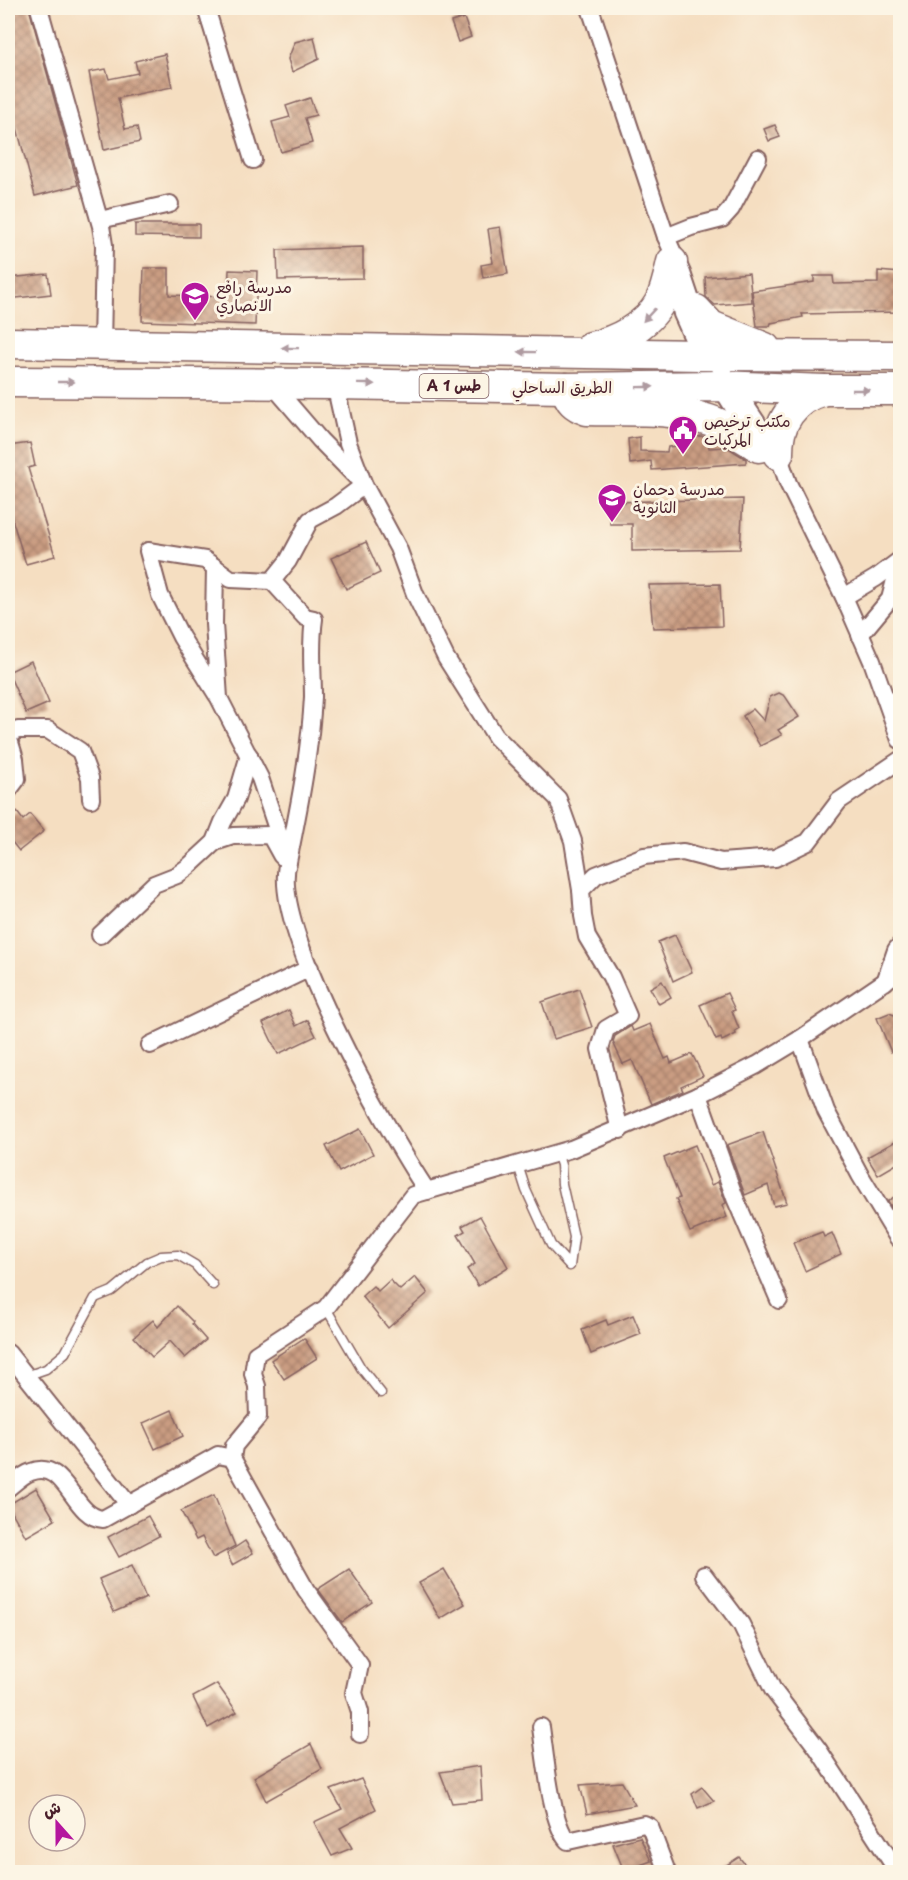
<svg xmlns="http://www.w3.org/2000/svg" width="908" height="1880" viewBox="0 0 908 1880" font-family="'Playpen Sans','Playpen Sans Arabic',sans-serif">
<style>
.building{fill:url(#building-cross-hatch)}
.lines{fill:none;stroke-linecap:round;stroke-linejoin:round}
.lane-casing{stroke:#866260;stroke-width:11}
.street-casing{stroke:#866260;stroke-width:20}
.highway-casing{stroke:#866260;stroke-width:33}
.lane{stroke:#fff;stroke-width:8}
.street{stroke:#fff;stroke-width:16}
.highway{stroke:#fff;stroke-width:30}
.oneway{fill:#ae9aa0}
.labels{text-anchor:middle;stroke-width:6;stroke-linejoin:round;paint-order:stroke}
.shield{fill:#fcf5e5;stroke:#7f5f63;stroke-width:1.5}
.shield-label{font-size:15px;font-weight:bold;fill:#4a1f2b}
.poi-label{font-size:16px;fill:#4a1f2b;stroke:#fcf5e5;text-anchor:start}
.street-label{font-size:16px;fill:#4a1f2b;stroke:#fcf5e5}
</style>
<defs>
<pattern id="building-cross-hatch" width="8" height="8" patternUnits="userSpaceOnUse" patternTransform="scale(1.5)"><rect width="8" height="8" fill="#ca9d82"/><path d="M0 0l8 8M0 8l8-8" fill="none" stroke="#a67f6b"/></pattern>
</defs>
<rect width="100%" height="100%" fill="#fcf5e5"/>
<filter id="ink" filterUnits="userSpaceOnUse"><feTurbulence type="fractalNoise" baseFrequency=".0167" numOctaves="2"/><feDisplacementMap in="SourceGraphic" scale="12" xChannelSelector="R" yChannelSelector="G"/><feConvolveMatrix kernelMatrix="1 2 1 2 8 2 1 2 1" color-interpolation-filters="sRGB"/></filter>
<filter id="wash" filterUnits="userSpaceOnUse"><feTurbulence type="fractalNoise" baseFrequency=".008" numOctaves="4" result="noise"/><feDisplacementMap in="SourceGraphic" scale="24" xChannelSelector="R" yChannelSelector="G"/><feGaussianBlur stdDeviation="1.35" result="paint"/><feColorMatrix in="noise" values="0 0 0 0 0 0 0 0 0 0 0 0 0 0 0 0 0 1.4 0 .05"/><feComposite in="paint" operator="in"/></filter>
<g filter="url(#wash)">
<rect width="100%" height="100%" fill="#f5dec1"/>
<g id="blocks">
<g class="building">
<polygon points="8,8 29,8 78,185 35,196 8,94"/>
<polygon points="464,18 471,37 458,42 451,22"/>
<polygon points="314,37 319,59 292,72 288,59 295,42"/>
<polygon points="165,54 172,87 118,98 125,129 137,127 140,142 104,150 89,72 106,69 109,79 138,73 135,61"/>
<polygon points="310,98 316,115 305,118 312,143 281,152 272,122 290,117 286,106"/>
<polygon points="775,125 780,137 769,141 764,129"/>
<polygon points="135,224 199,224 199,237 135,236"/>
<polygon points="500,227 508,274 483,278 481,265 493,263 488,229"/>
<polygon points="363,247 363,278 278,280 277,250"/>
<polygon points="144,268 169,268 169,295 228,297 229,270 257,271 255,325 142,321"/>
<polygon points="878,271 900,273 900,312 802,314 803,317 771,323 770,326 757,326 752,291 814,282 814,276 833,276 834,284 878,283"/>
<polygon points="749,273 752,302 715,305 706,297 705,277"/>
<polygon points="48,274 51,294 8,299 8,278"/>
<polygon points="701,436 707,438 709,448 727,447 746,459 746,463 652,470 651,461 630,464 628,439 640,437 640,451 667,452 668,447 678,446 680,440"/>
<polygon points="30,443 35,466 28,468 55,556 26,564 12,519 8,520 8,446"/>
<polygon points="743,499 740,549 632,551 632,524 610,524 613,502"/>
<polygon points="366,542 380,573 346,589 331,558"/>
<polygon points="720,584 722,626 653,628 649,585"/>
<polygon points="31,661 49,703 26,713 8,672"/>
<polygon points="779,693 785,696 799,717 778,730 782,735 760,746 743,716 753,709 764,721 770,697"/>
<polygon points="17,812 23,820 30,814 44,831 19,851 8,837 8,820"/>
<polygon points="675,935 692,972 673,981 658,942"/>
<polygon points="662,981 671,997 659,1004 650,988"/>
<polygon points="579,989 592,1027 554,1039 542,1002"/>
<polygon points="727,993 735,1010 732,1011 739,1029 735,1031 736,1034 722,1041 721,1038 716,1040 700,1005"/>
<polygon points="289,1010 296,1026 308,1020 316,1036 278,1054 263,1023"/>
<polygon points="889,1013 900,1017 900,1047 891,1052 877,1018"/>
<polygon points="650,1024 665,1059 669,1057 671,1063 692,1054 703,1076 681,1086 683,1090 651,1104 632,1060 623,1064 613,1042 615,1036 631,1026 633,1031"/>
<polygon points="360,1129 373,1154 339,1172 326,1146"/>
<polygon points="763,1132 787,1203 774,1206 768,1185 745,1195 727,1145"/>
<polygon points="896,1141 900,1149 900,1162 878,1175 867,1157"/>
<polygon points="695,1145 711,1185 718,1182 726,1203 722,1205 727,1217 690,1232 676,1199 680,1198 664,1158"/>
<polygon points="900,1193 900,1222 888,1201"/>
<polygon points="480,1216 508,1267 478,1286 467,1269 475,1264 458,1235 465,1231 462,1226"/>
<polygon points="822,1232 824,1237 832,1233 841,1254 805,1271 793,1243"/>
<polygon points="415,1277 428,1293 388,1328 362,1296 373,1286 378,1291 390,1280 400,1290"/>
<polygon points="177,1306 193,1322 192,1324 206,1340 185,1358 170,1341 152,1357 134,1337 153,1320 158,1327"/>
<polygon points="633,1315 641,1334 591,1354 582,1330 606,1320 608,1325"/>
<polygon points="304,1338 317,1358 284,1379 271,1360"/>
<polygon points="172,1410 183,1436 155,1449 143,1423"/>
<polygon points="36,1488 55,1520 26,1537 8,1505"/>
<polygon points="214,1495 235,1546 213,1558 202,1537 196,1540 181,1511"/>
<polygon points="148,1516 159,1536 119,1557 108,1537"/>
<polygon points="245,1541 253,1553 232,1565 227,1553"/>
<polygon points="132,1565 146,1598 114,1612 99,1579"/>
<polygon points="349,1569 372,1602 342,1622 318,1589"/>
<polygon points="444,1569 465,1604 440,1619 419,1583"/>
<polygon points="217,1684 237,1712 208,1728 193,1697"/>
<polygon points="311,1744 322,1769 266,1801 254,1777"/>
<polygon points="480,1766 482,1800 452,1803 440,1772"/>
<polygon points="361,1779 376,1809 340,1828 352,1848 332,1856 314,1822 342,1809 331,1790"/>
<polygon points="622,1782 635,1805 587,1814 580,1785"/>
<polygon points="702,1787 714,1801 698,1808 692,1794"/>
<polygon points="640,1837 651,1861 624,1871 613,1844"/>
<polygon points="739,1857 751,1872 716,1872"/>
</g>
</g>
</g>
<g filter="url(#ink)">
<use href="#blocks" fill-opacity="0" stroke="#866260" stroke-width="1.5"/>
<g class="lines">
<g class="lane-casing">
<g id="lane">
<polyline points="518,1165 526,1190 551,1245 570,1266 574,1237 562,1184 561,1165 557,1153"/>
<polyline points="326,1308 361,1368 381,1393"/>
<polyline points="26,1376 46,1369 65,1353 95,1298 112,1291 147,1262 161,1256 178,1255 195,1265 213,1285"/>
</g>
</g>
<g class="street-casing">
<g id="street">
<polyline points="39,8 101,226 104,245 102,346"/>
<polyline points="206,8 253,160"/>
<polyline points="590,8 666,237 682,273 702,333 712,355 778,454 788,483 844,597 872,661 900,740"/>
<polyline points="100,220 170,204"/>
<polyline points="666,237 691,227 722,219 731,209 758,158"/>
<polyline points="674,276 682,314 702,359"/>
<polyline points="718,383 752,437"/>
<polyline points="335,384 348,443 364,485 398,548 415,594 446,658 496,737 558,799 573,841 581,890"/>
<path d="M215 567 214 624 219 698 260 778 288 862C299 807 310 753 313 697 313 671 310 646 314 619L305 617 272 581 288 561 310 520 336 506 364 485 320 440 271 383"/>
<polyline points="844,597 876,578 900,560"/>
<polyline points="860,635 890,599 900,561"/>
<polyline points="217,695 181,637 160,595 148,551 205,560 231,579 272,581"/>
<polyline points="8,734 18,730 48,730 80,751 90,778 91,799"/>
<polyline points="8,736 15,759 17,779 8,791"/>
<path d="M215 842 233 836 270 835 281 855 288 862C268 924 389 1134 427 1191"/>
<polyline points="100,935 154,884 177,875 188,867 215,842 223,822 236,799 249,755"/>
<polyline points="885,982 896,950 900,945"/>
<polyline points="800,1039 826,1111 860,1175 898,1238"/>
<polyline points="150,1045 310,968"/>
<polyline points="698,1095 735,1198 779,1300"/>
<polyline points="620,1130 600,1049 606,1029 628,1016 611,977 587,937 583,916 581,890 596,875 644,856 683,852 721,862 775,858 808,842 839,801 900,760"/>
<polyline points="8,1353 129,1505"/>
<path d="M8 1488C15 1483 22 1475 31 1472 67 1458 72 1517 103 1519L218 1455 232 1458"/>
<polyline points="704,1575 741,1624 773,1690 818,1749 898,1872"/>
<path d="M541 1727C545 1754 551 1824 568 1841L644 1824 650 1827 667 1872"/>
<polyline points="360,1734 360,1712 354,1693 360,1665 306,1590 232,1458 234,1446 258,1417 257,1386 253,1374 256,1354 326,1308 413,1195 571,1149 698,1095 757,1065 800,1039 900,971"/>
</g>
</g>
<g class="highway-casing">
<g id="highway">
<polyline points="696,310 711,326 765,348"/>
<polyline points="8,343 699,355 900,356"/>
<path d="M591 347C617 341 647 326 660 302 666 290 669 275 672 262"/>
<polyline points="8,382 335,384 566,388 720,386 825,390 900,390"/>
<path d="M566 388C569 401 575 406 587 410 627 411 671 407 709 420 727 426 743 437 759 447"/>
<path d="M778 454C777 422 793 399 824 390"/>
</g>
</g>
<use href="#lane" class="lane"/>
<use href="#street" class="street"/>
<use href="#highway" class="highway"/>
</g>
<defs><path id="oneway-solid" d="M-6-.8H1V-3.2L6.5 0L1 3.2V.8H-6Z" transform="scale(1.5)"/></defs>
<g class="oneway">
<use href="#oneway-solid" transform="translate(649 315) rotate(133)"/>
<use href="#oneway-solid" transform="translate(290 348) rotate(-179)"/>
<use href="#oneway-solid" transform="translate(527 352) rotate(-179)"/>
<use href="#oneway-solid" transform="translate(66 382)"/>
<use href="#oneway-solid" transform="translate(366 384) rotate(1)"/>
<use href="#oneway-solid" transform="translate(645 387) rotate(-1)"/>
<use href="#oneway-solid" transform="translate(861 390)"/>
</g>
</g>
<defs>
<g id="school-pin" transform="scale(1.5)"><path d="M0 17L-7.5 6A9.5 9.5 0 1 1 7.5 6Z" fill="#b5179e" stroke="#fcf5e5"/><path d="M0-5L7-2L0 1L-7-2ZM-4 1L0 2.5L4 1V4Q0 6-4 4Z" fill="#fff"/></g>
<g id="civic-pin" transform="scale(1.5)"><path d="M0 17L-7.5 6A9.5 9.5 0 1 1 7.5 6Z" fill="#b5179e" stroke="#fcf5e5"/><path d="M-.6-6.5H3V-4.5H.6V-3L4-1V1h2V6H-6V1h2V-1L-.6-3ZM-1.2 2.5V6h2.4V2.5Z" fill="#fff"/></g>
</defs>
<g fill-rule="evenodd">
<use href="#school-pin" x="195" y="296"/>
<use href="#civic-pin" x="683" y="430"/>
<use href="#school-pin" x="612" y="498"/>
</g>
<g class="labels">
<rect class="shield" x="419.5" y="374" width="69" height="24" rx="4.5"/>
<g class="shield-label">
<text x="454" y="391">A 1 طس</text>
</g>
<g class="poi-label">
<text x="216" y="293">مدرسة رافع<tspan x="216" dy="18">الانصاري</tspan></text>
<text x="704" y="427">مكتب ترخيص<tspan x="704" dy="18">المركبات</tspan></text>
<text x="633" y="495">مدرسة دحمان<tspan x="633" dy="18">الثانوية</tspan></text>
</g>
<g class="street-label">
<text x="562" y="393">الطريق الساحلي</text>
</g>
</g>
<rect width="908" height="1880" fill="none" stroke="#fcf5e5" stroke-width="30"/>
<g transform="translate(57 1823) rotate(339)"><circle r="28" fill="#fcf5e5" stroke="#b59f9b" stroke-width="1.5"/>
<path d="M0-4.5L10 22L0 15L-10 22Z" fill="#b5179e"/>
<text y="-9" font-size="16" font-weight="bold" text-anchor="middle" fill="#4a1f2b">ش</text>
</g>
</svg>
